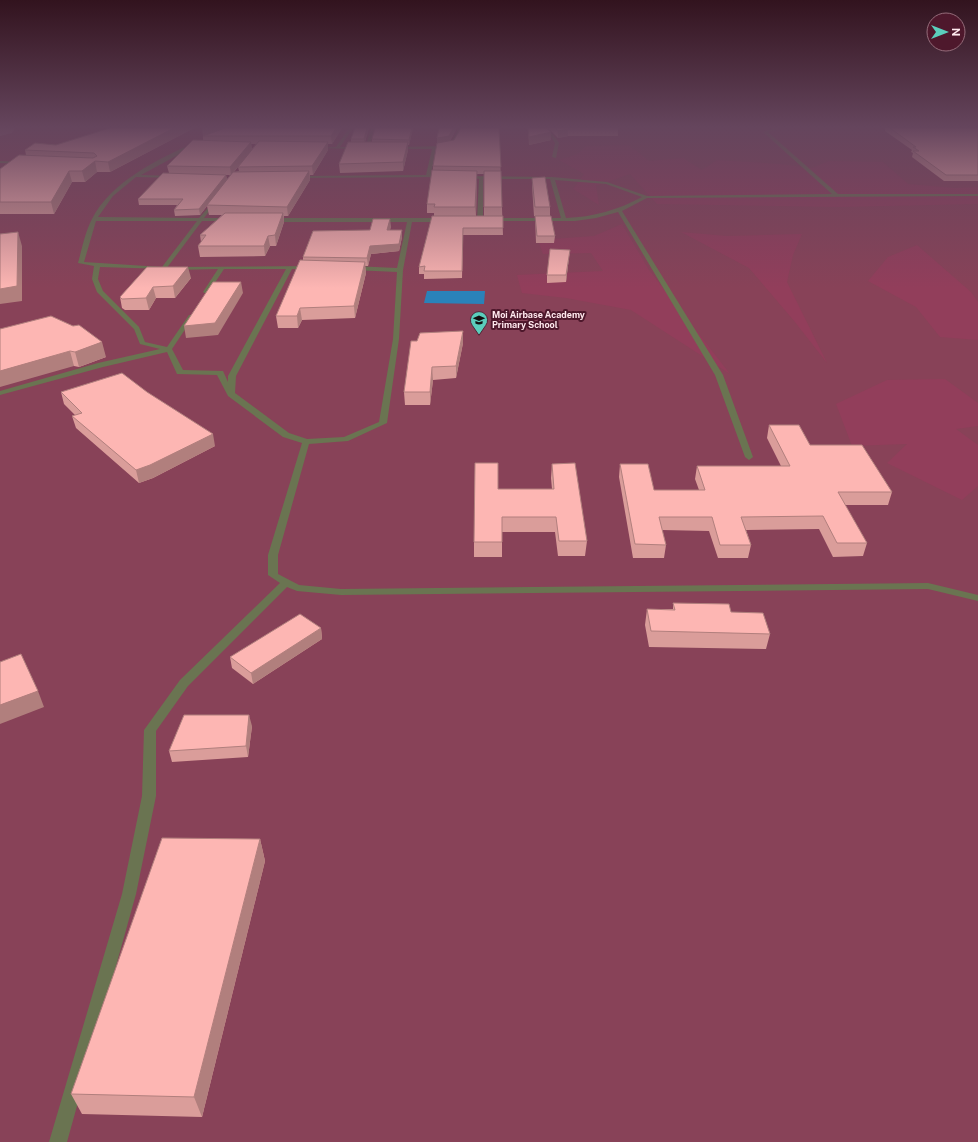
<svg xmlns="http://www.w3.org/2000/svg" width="978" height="1142" viewBox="0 0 978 1142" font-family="'Public Sans',sans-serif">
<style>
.green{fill:#884258}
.forest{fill:#923e5b}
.water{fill:#2a82b9}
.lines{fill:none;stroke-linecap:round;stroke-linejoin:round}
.taxiway{fill:#a07884;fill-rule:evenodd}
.street{fill:#6a7451;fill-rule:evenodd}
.wall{fill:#da9d9a;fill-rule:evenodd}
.shaded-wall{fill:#b17f7d}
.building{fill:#fdb6b3;stroke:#b17f7d}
.labels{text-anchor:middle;stroke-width:4;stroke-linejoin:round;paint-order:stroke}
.far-poi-label{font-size:9px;font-weight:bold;fill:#ffe9ee;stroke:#4e182c;text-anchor:start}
</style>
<rect width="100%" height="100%" fill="#5a2336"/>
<rect class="green" x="0" y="128" width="978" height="1014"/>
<g class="forest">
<polygon points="629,145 649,161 683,158 702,170 717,160 779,164 812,168 829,161 883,162 908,184 955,188 978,187 978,204 838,207 657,204 630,174 596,186 599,205 573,189 584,174 559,160 578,154 586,146"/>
<polygon points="622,224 649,270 730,374 631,310 566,298 522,293 517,275 603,271 591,253 543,254 538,240 594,236"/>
<polygon points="681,232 727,236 802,234 793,255 787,282 827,363 795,322 749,268"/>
<polygon points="917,245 971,292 978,302 978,340 940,337 916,307 868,281 888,257"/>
<polygon points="945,379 978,403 978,426 956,429 978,445 978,486 962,500 887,463 907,444 852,446 836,404 887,380"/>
</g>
<polygon class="water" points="427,291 485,291 484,304 424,303"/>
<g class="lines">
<polygon class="taxiway" points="0,128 15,128 12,133 0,136"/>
<g class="street">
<polygon points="349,128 353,128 340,147 358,147 359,149 314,148 336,147"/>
<polygon points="371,128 375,128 369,148 367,149 365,148"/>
<polygon points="459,128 463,128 453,146 447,148 436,148 431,175 445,175 447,177 297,178 295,177 297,176 426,175 432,149 394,149 393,147 446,146 450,144"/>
<path d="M540 128C549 128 555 136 559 143L556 158 552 157 555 143 551 137Z"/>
<path d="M775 128H781L768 132 838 194H978V196L647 198 622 211 723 375 753 457 749 460 745 457 715 375 618 212 596 218 575 221H488L490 218H561L550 179H483V220L480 222 477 220 479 179 463 177 465 176 552 177 607 182 647 196 832 194 763 132ZM555 180 606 184 642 197C618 210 593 217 566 218Z"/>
<path d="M195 143 198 144 141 175 173 176 175 178 136 177 113 196 98 217 199 218 215 200 217 201 204 218H230L232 221H202L166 269 100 267 98 279 103 291 139 327 145 342 167 347 189 315H193L194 316 172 349 183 370 223 371 228 382V376L286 269H224L208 293 206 294 203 292 218 269 175 270 173 269V267L311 266 312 267 309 269H292L236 376 235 393 289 433 307 439 344 437 379 422 393 339 397 272 353 270 350 268 353 266 397 268 407 222H272L269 220 272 218H444L447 220 444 222H412L403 270 399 339 387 423 348 441 309 444 278 555V574L299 585 341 589 928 583 978 595V601L928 589 341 595 297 591 287 587 188 686 156 731V796L136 894 67 1142H49L122 894 142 796 144 730 180 680 280 583 268 575V555L302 443 283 437 228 396 217 375 177 374 167 352 103 367 0 395V391L98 363 160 349 140 344 134 329 97 292 92 279 94 266 78 263C82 249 85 232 92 219 110 183 158 158 195 143ZM96 221H197L162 267 84 262Z"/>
<polygon points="0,161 20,162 22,163 20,164 0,163"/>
</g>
</g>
<g class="wall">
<polygon points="110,128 194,128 110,172 97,172 85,182 72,182 54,214 0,214 0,169 26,155 25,150 56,145"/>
<path d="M342 128 332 144H328V150L313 175H310V180L288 216H284V222L276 246H270L265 256 200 257 198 246 201 242 200 235 222 215H209L207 206 200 215 175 216 174 210 177 205H139L138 199 169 173 167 166 203 141V136ZM251 144H256L252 149ZM238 167 239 171 234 172ZM226 175H230L227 180Z"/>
<polygon points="355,128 369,128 365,142 372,142 372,139 413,128 409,145 408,145 408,150 403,171 340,173 339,164 351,142 351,139"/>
<path d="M457 128 450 141 499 128 503 235H463L462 278 424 279V274H419V267L434 216V213H427V204L433 170V166ZM477 174H484V216H476Z"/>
<polygon points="528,128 618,128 618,136 568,136 558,138 550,130 547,129 551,140 529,145"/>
<polygon points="885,128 978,128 978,181 944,181 912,157 913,153 911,152 912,150 885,131"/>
<polygon points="532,178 550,207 550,216 555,236 554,243 536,243 535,216 534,216 532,187"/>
<polygon points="391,226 390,230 402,237 399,251 371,254 368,266 365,266 366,273 355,318 302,320 298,328 278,328 276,316 303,260 303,257 370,230"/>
<polygon points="570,250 569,257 566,282 547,283 547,275"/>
<polygon points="147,267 191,278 175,298 156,298 149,310 125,310 122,308 120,297"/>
<polygon points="0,329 106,357 79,367 74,366"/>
<polygon points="463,331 463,343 456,378 433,380 430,405 405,405 404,392 417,341"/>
<polygon points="61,392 215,446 153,478 139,483 76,428 72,416 75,415 64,404"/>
<polygon points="769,425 810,445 892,492 888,505 845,505 867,543 863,556 833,557 819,529 746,530 751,545 748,558 718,558 709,531 662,530 666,545 664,558 633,558 619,477 620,464 654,490 699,490 695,479 697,466 781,466 767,438"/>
<polygon points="552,464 587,541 585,556 558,556 555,532 502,532 502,557 474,557 474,542 498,489 552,489 551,478"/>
<polygon points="673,603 731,612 770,634 766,649 649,647 645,625 647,609 673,609"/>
<polygon points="321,628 322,639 253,684 232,668 230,657"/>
<polygon points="252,726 248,757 172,762 169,751"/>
<polygon points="260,839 265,861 202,1117 82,1114 71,1094"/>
</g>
<g class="shaded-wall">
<polygon points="174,128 194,128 110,172 108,162"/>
<polygon points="211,128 241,128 203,136 202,130"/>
<polygon points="336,128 342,128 332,144 331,136"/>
<polygon points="367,128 369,128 364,144 364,139"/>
<polygon points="412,128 413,128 409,145 409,140"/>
<polygon points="453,128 457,128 449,143 437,145 437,138"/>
<polygon points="568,129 568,136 558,138 558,131"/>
<polygon points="551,132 551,140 529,145 529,137"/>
<polygon points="251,142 252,150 231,175 230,167"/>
<polygon points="328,142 328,150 313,175 312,166"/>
<polygon points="408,142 408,150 403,171 403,162"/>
<polygon points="95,161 97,172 85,182 82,171"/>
<polygon points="69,171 72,182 54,214 51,202"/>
<polygon points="309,171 310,180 288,216 287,207"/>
<polygon points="477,171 477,179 476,216 475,207"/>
<polygon points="226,175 227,180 200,215 199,209"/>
<polygon points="283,213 284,222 276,246 275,235"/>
<polygon points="390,219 391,226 388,237 387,230"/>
<polygon points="402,230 402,237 399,251 371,254 368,266 367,258 370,246"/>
<polygon points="18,232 22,246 22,301 0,304 0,289"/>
<polygon points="268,236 270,246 265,256 264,246"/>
<polygon points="570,250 569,257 566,282 566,275"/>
<polygon points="365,262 366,273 355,318 354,306"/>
<polygon points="188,267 191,278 175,298 173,286"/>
<polygon points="241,282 243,293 218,335 186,338 184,326"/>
<polygon points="153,287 156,298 149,310 146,298"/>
<polygon points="300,308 302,320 298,328 297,316"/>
<polygon points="463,331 463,343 456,378 456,366"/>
<polygon points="102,342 106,357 79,367 75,352"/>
<polygon points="70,351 74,366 0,387 0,371"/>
<polygon points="432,367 433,380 430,405 430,392"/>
<polygon points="213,434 215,446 153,478 139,483 136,470"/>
<polygon points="321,628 322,639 253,684 251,673"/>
<polygon points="38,691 44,707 0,724 0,705"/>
<polygon points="249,715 252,726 248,757 246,746"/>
<polygon points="260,839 265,861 202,1117 194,1097"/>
</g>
<g class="building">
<polygon points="110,128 174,128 108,162 95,161 82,171 69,171 51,202 0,202 0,169 19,155 93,158 97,156 94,153 25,150 35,143 56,145"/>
<polygon points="205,128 211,128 202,130"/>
<polygon points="225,128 336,128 331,136 203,136"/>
<polygon points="355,128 367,128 364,139 351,139"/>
<polygon points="375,128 412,128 409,140 372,139"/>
<polygon points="439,128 453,128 449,136 437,138"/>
<polygon points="461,128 499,128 501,167 433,166 437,143 454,140"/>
<polygon points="528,128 546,128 551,132 529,137"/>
<polygon points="555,128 618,128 618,129 568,129 558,131"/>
<polygon points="890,128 978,128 978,175 946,175 913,151 919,151 913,147 916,147"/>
<polygon points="193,140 251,142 230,167 167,166"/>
<polygon points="259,141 328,142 312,166 238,167"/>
<polygon points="348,142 408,142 403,162 339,164"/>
<polygon points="432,170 477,171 475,207 434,207 435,204 427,204"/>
<polygon points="309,171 287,207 207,205 233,172"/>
<polygon points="484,171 501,171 502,207 484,207"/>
<polygon points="163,173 226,175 199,209 174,210 183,199 138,199"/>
<polygon points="545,177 550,207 535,207 532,178"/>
<polygon points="225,213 283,213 275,235 268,236 264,246 198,246 206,235 200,235"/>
<polygon points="432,216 503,216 503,228 463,228 462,271 424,271 425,266 419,267"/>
<polygon points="535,216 551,216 555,236 537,236"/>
<polygon points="373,219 390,219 387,230 402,230 399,244 370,246 367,258 303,257 313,231 370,230"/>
<polygon points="18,232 17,286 0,289 0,234"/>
<polygon points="550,249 570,250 566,275 547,275"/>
<polygon points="300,260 365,262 354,306 300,308 297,316 276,316"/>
<polygon points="147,267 188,267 173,286 153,287 146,298 122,299 120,297"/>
<polygon points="213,282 241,282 215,323 184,326"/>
<polygon points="51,316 73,326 79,325 102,342 75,352 70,351 0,371 0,329"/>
<polygon points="463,331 456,366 432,367 430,392 404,392 411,341 417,341 420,333"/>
<polygon points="122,373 147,392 213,434 150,465 136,470 72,416 82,413 61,392"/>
<polygon points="769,425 799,425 810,445 862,445 892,492 838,492 867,543 837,543 823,516 741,517 751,545 720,545 712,517 659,517 666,545 635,544 620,464 648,464 654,490 705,490 697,466 790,466"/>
<polygon points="475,463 498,463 498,489 554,489 552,464 575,463 587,541 559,541 556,517 502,517 502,542 474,542"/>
<polygon points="673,603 729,604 731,612 763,613 770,634 651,631 647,609 675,610"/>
<polygon points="300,614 321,628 251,673 230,657"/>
<polygon points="21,654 38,691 0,705 0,662"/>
<polygon points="184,715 249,715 246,746 169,751"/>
<polygon points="162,838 260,839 194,1097 71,1094"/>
</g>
<linearGradient id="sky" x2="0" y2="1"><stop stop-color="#32131e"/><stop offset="0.44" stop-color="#65455d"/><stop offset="1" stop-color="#65455d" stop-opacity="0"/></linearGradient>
<rect width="978" height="288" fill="url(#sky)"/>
<defs>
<g id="school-pin" transform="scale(0.9)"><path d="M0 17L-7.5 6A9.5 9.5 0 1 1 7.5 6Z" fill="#5bcebc" stroke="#4e182c"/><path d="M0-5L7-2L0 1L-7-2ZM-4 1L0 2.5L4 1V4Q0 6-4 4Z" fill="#111"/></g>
</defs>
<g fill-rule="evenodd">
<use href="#school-pin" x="479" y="320"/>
</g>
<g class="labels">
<g class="far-poi-label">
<text x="492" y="318">Moi Airbase Academy<tspan x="492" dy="10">Primary School</tspan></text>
</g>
</g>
<g transform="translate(946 32) rotate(90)"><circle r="19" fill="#4e182c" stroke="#956c7a"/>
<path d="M0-3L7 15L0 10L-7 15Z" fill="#5bcebc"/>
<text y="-6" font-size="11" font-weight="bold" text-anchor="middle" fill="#ffe9ee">N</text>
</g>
</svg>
